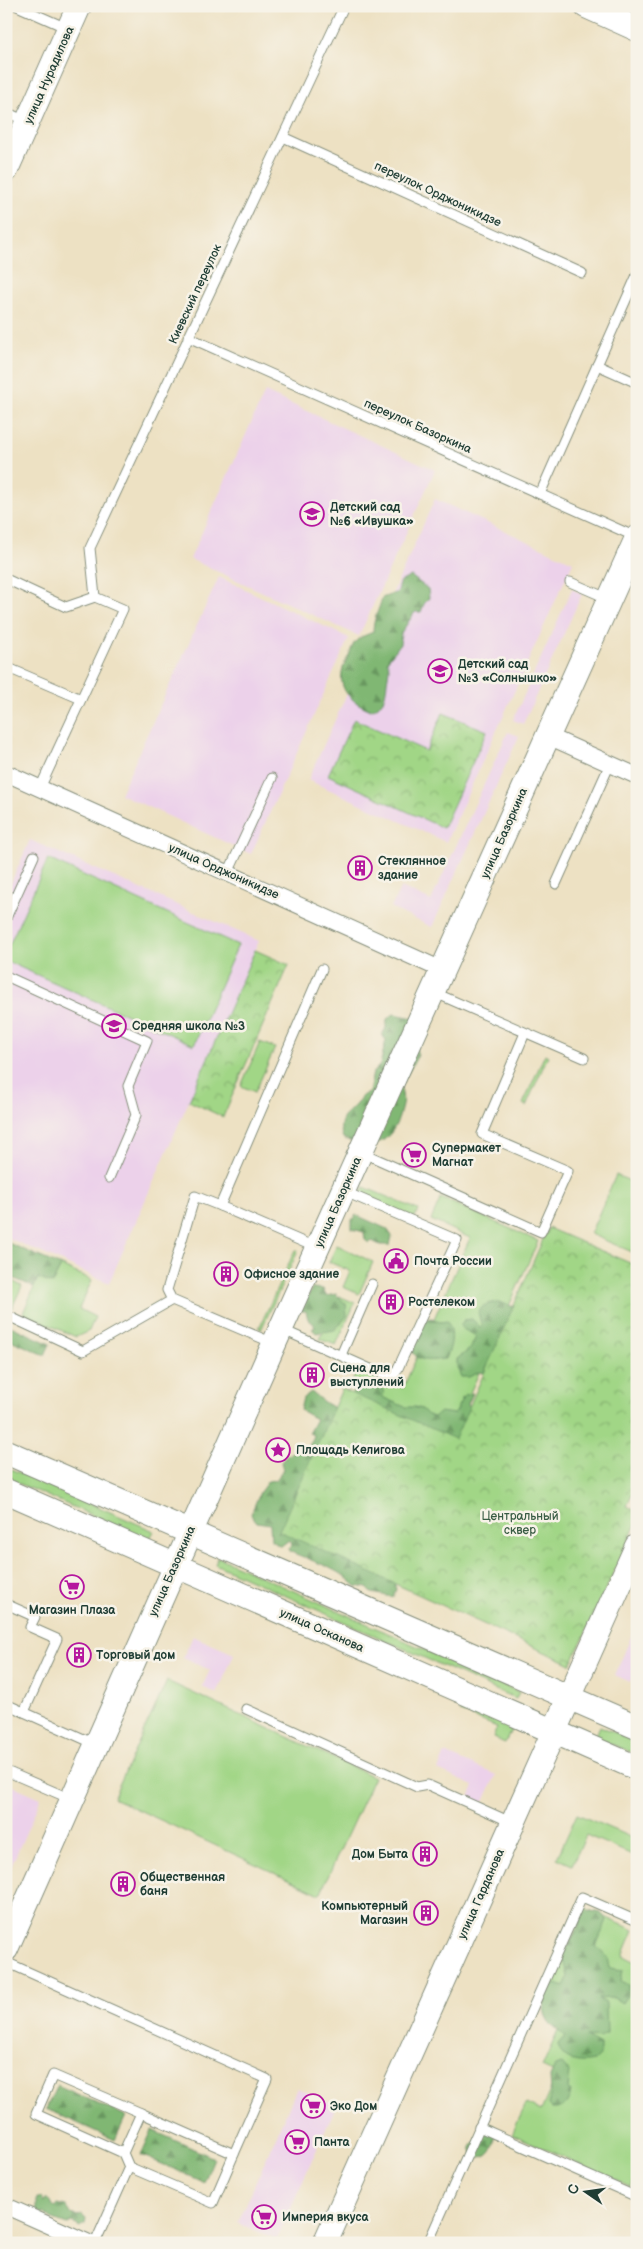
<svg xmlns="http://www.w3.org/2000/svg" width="643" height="2249" viewBox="0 0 643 2249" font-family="'Balsamiq Sans',sans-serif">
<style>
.built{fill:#ecd1ea}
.grass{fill:#a1d686;stroke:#608a5d}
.forest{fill:url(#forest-firs);stroke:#507a54}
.park{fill:url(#park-crowns);stroke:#608a5d}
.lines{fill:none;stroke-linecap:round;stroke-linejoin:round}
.lane-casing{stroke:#868f7c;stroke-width:11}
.street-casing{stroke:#868f7c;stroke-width:18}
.secondary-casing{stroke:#868f7c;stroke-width:26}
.lane{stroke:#fff;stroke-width:9}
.street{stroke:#fff;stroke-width:16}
.secondary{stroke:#fff;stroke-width:24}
.labels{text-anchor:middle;stroke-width:5;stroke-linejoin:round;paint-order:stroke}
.street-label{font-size:12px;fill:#1f3d34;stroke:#f7f3e8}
.poi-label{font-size:12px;font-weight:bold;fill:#1f3d34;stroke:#f7f3e8;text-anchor:start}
.park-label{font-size:12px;fill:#395c44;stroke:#f7f3e8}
</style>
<defs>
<pattern id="forest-firs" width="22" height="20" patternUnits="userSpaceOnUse" patternTransform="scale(1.25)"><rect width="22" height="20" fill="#80b773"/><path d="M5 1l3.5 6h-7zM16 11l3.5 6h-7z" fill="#68965f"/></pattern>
<pattern id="park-crowns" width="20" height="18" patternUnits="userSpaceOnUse" patternTransform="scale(1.25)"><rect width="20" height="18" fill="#a1d686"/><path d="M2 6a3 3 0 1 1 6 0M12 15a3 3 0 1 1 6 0" fill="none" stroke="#83af6e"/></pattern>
</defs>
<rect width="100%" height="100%" fill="#f7f3e8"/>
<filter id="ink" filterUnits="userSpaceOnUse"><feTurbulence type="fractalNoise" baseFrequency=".02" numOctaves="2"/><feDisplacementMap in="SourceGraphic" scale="10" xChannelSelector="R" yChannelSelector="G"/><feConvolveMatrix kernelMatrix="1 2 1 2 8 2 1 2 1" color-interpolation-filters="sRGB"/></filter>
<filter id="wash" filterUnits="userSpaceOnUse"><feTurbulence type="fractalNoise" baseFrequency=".0096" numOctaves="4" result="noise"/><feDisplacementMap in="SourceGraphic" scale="20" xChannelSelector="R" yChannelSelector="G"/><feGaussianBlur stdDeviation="1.12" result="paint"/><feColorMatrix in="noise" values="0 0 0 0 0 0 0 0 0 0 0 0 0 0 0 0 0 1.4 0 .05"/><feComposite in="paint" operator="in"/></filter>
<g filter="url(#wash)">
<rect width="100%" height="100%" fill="#ede1c3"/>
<g class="built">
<polygon points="265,392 435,470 359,636 190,559"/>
<polygon points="435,499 573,562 446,842 308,780"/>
<polygon points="219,577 349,638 251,854 120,794"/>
<polygon points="572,589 582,594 523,724 513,720"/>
<polygon points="508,732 519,736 432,927 391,908 401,887 431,901"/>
<polygon points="30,840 259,941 109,1283 6,1237 6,894"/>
<polygon points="637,1623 637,1666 630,1682 615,1675"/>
<polygon points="193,1636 234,1654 217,1694 202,1687 210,1670 183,1658"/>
<polygon points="445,1753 496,1775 481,1808 467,1802 474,1786 438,1770"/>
<polygon points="6,1783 41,1798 6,1878"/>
<polygon points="297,2088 336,2106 277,2239 238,2223"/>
</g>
<g class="grass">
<polygon points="48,859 238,945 194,1045 6,961 6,952"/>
<polygon points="260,1042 275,1048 255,1092 241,1086"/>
<polygon points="545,1054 548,1056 526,1106 523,1104"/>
<polygon points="616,1175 637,1184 637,1254 590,1234"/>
<polygon points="364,1187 418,1210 414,1218 361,1195"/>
<polygon points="441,1198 538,1241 452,1433 350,1387 358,1368 403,1388 470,1238 431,1220"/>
<polygon points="337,1245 373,1262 359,1294 343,1287 350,1271 329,1262"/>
<polygon points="295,1250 298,1251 261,1330 259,1328"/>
<polygon points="61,1266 92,1280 79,1309 95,1317 89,1331 76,1337 23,1313 38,1278 52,1284"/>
<polygon points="339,1296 355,1303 336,1345 320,1339"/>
<polygon points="6,1467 154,1531 149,1540 6,1478"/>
<polygon points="218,1557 519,1692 516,1699 215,1564"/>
<polygon points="167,1681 374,1777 320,1894 113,1798"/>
<polygon points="464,1705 513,1726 505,1743 493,1738 497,1727 460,1712"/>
<polygon points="600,1726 637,1742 637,1755 595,1737"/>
<polygon points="577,1814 637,1840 637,1857 586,1835 572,1865 557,1858"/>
<polygon points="585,1908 634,1930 623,1956 637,1963 637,2171 630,2187 512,2134 526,2104 541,2111 557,2074 542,2067 565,2015 543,2005"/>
</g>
<g class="forest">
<path d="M411 576 428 589 429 598 424 604 421 612H415L401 633 400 644 396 650 387 661C390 668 389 668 388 676 385 691 388 703 371 710 344 699 333 682 349 655 351 651 352 645 356 641 361 636 367 635 373 632 373 619 379 610 382 598L398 592 400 582Z"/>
<path d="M394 1014 414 1018 412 1038 418 1055 400 1087C405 1100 402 1105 399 1117 389 1146 369 1151 343 1138 336 1119 347 1115 357 1103 361 1097 361 1095 369 1093L373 1072 380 1065 386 1040 382 1035 386 1028 387 1019Z"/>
<polygon points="356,1215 387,1229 392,1236 390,1245 380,1245 372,1241 369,1243 365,1240 364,1232 352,1229 352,1220"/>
<polygon points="6,1242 61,1266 52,1284 38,1278 34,1287 6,1275"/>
<polygon points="312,1288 323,1289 326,1296 336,1294 346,1304 347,1316 335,1330 316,1333 312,1329 315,1327 314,1324 308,1319 306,1311 301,1311"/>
<path d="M499 1302 517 1308 487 1374 479 1372 469 1377H461L457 1367V1359L470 1349 476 1337C471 1331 464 1332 460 1326L464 1320 472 1319 480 1327 482 1325C474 1307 483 1304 499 1302Z"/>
<path d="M432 1318 440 1322 447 1321C455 1333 451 1347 446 1359 434 1360 419 1364 412 1351L411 1346 422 1319Z"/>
<polygon points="6,1324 50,1344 45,1355 6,1338"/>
<path d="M370 1382 384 1391 382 1397 405 1407H415L422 1409 428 1415 434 1417 440 1412 454 1414 464 1395 473 1393 468 1404 473 1414 474 1450 347 1405C352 1392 356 1384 370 1382Z"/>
<path d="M311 1392C316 1395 319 1399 324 1402 329 1406 333 1406 337 1411L396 1589 393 1597 372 1593 367 1588 356 1586 343 1575 326 1566 291 1552 289 1549 291 1545 289 1540 281 1546 271 1540 270 1524 257 1522 251 1514 260 1492 268 1481 276 1480 283 1470 281 1462C289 1452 297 1449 309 1446L314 1436 309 1432 316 1419 300 1410 303 1398Z"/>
<path d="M591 1911 601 1913 607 1920 596 1946 608 1957 610 1968 623 1970 621 1981 628 1985V1994L622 2003 614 1998 598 1999 606 2003 607 2034 600 2038 586 2037 600 2045V2055L594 2061C579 2064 561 2062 558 2044L565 2036C543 2021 541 2011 547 1987L557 1984 564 1987 568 1977 563 1954 579 1928 581 1913Z"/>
<path d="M561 2064 570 2072 568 2088 571 2092C568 2103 564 2110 552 2109L548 2105 551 2092 550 2077 555 2066Z"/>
<polygon points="57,2085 126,2116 115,2140 46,2109"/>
<path d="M490 2123 494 2124 498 2132 494 2141H495C491 2154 488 2156 475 2158L471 2147Z"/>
<polygon points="152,2130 214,2158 204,2182 141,2155"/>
<polygon points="37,2198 41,2198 44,2203 46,2199 55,2207 57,2204 66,2206 72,2215 78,2217 82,2215 86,2219 85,2224 79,2227 77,2224 71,2222 67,2225 51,2219 44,2213 43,2215 37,2210"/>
</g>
<g class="park">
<polygon points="443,713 487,731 443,828 328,775 354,719 426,751"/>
<polygon points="255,950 289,965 223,1117 189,1101"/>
<polygon points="548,1228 637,1266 637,1484 627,1506 637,1511 637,1522 571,1664 279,1531 342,1389 455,1439"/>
<polygon points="6,1278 22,1286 12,1308 6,1305"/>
</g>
</g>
<g filter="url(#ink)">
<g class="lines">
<g class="lane-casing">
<g id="lane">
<polyline points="17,6 69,29"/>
<polyline points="6,112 28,122"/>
<polyline points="283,137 582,273"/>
<polyline points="188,337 636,537"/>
<polyline points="597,365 637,383"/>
<polyline points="540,494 637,275"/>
<polyline points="6,579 66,607 95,597 123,609 40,788"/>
<polyline points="570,582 609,599"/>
<polyline points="95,597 90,548 344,6"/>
<polyline points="6,667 81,699"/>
<polyline points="228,873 272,778"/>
<polyline points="556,884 610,764"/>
<polyline points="6,918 34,856"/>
<polyline points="6,976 147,1041 128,1086 136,1115 109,1178"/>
<polyline points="433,992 584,1058"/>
<polyline points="361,1152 541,1232 568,1171 482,1134 525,1033"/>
<polyline points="317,1248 220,1206 322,969"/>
<polyline points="172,1300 167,1290 195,1196 220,1206"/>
<polyline points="6,1315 83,1351 172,1300 273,1343"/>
<polyline points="281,1329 393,1379 457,1240 343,1191"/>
<polyline points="341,1355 372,1284"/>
<polyline points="6,1604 35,1617 30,1627 57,1639 24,1712"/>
<polyline points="6,1704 95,1744"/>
<polyline points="246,1709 417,1787 428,1785 513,1823"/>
<polyline points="6,1771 71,1799"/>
<polyline points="6,1962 267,2079 234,2154"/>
<polyline points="479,2127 637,2197"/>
<polyline points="123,2153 36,2114 53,2075 141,2113"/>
<polyline points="95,2243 129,2167 123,2153 141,2113 234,2154 213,2203 129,2167"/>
<polyline points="428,2243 582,1897 637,1921"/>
<polyline points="635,2243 637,2239"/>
</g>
</g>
<g class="street-casing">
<g id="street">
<polyline points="548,736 637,776"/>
<polyline points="6,773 442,970"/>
<polyline points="6,2206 89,2243"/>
</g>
</g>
<g class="secondary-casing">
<g id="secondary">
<polyline points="586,6 637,29"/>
<polyline points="6,170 79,6"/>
<polyline points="6,1452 637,1727"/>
<polyline points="6,1491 637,1768"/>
<polyline points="6,1949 274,1344 637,538"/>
<polyline points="325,2243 637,1546"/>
</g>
</g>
<use href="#lane" class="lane"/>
<use href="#street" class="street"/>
<use href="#secondary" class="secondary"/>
</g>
</g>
<defs>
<g id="school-ring" transform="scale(1.25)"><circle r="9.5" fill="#f7f3e8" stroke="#b5179e" stroke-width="1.5"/><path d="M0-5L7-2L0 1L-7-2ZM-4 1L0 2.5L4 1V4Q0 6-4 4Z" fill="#b5179e"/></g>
<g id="building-ring" transform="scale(1.25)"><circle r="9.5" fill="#f7f3e8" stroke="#b5179e" stroke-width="1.5"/><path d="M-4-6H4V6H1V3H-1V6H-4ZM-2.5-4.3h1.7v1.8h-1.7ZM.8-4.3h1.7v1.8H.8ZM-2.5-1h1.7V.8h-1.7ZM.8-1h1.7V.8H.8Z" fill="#b5179e"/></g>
<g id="supermarket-ring" transform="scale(1.25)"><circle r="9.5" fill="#f7f3e8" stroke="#b5179e" stroke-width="1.5"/><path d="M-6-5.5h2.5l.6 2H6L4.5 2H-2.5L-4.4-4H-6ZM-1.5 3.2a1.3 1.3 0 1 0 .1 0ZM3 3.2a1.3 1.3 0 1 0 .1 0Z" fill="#b5179e"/></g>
<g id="civic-ring" transform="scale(1.25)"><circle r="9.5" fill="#f7f3e8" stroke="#b5179e" stroke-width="1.5"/><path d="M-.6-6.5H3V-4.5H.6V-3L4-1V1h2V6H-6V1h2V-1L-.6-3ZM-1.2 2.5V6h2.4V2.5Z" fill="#b5179e"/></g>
<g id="sight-ring" transform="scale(1.25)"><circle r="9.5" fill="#f7f3e8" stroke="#b5179e" stroke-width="1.5"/><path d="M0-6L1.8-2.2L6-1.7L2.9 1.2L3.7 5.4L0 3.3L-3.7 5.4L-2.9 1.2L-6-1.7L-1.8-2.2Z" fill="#b5179e"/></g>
</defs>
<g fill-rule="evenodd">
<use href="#school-ring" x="312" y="514"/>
<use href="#school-ring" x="440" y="671"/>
<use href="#building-ring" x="360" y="868"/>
<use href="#school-ring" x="114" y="1026"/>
<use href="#supermarket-ring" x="414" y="1155"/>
<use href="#civic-ring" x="396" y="1261"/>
<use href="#building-ring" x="226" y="1274"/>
<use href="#building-ring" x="391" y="1302"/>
<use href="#building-ring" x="312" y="1375"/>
<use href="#sight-ring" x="278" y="1450"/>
<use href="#supermarket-ring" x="72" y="1587"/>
<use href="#building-ring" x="79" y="1655"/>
<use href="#building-ring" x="425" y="1854"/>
<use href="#building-ring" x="123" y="1884"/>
<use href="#building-ring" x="426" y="1913"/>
<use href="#supermarket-ring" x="313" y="2106"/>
<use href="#supermarket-ring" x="297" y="2142"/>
<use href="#supermarket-ring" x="264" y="2217"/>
</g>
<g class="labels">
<g class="street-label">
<text transform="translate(49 75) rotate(-66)" y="4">улица Нурадилова</text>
<text transform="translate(438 194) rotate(25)" y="4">переулок Орджоникидзе</text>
<text transform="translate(195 294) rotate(-65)" y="4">Киевский переулок</text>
<text transform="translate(418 426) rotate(24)" y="4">переулок Базоркина</text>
<text transform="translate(504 833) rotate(-66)" y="4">улица Базоркина</text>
<text transform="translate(224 871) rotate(24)" y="4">улица Орджоникидзе</text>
<text transform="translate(338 1202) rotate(-66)" y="4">улица Базоркина</text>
<text transform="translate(172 1571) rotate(-66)" y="4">улица Базоркина</text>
<text transform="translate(322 1630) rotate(24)" y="4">улица Осканова</text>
<text transform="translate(481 1894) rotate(-66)" y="4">улица Гарданова</text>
</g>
<g class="poi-label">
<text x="330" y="511">Детский сад<tspan x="330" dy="14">№6 «Ивушка»</tspan></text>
<text x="458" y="668">Детский сад<tspan x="458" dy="14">№3 «Солнышко»</tspan></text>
<text x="378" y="865">Стеклянное<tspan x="378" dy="14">здание</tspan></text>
<text x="132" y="1030">Средняя школа №3</text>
<text x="432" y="1152">Супермакет<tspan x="432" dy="14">Магнат</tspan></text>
<text x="414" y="1265">Почта России</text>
<text x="244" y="1278">Офисное здание</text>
<text x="408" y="1306">Ростелеком</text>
<text x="330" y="1372">Сцена для<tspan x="330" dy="14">выступлений</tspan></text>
<text x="296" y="1454">Площадь Келигова</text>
<text x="72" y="1614" text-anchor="middle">Магазин Плаза</text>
<text x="96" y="1659">Торговый дом</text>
<text x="408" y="1858" text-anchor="end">Дом Быта</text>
<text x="140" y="1881">Общественная<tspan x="140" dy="14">баня</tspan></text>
<text x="408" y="1910" text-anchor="end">Компьютерный<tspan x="408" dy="14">Магазин</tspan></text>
<text x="330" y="2110">Эко Дом</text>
<text x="314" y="2146">Панта</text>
<text x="282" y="2221">Империя вкуса</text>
</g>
<g class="park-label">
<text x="520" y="1520">Центральный<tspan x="520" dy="14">сквер</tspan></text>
</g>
</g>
<rect width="643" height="2249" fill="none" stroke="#f7f3e8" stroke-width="25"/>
<g transform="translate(586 2192) rotate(283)" stroke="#f7f3e8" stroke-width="4" paint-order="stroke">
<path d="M0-4L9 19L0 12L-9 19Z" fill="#1f3d34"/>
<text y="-8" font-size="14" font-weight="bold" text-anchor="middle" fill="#1f3d34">С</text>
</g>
</svg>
